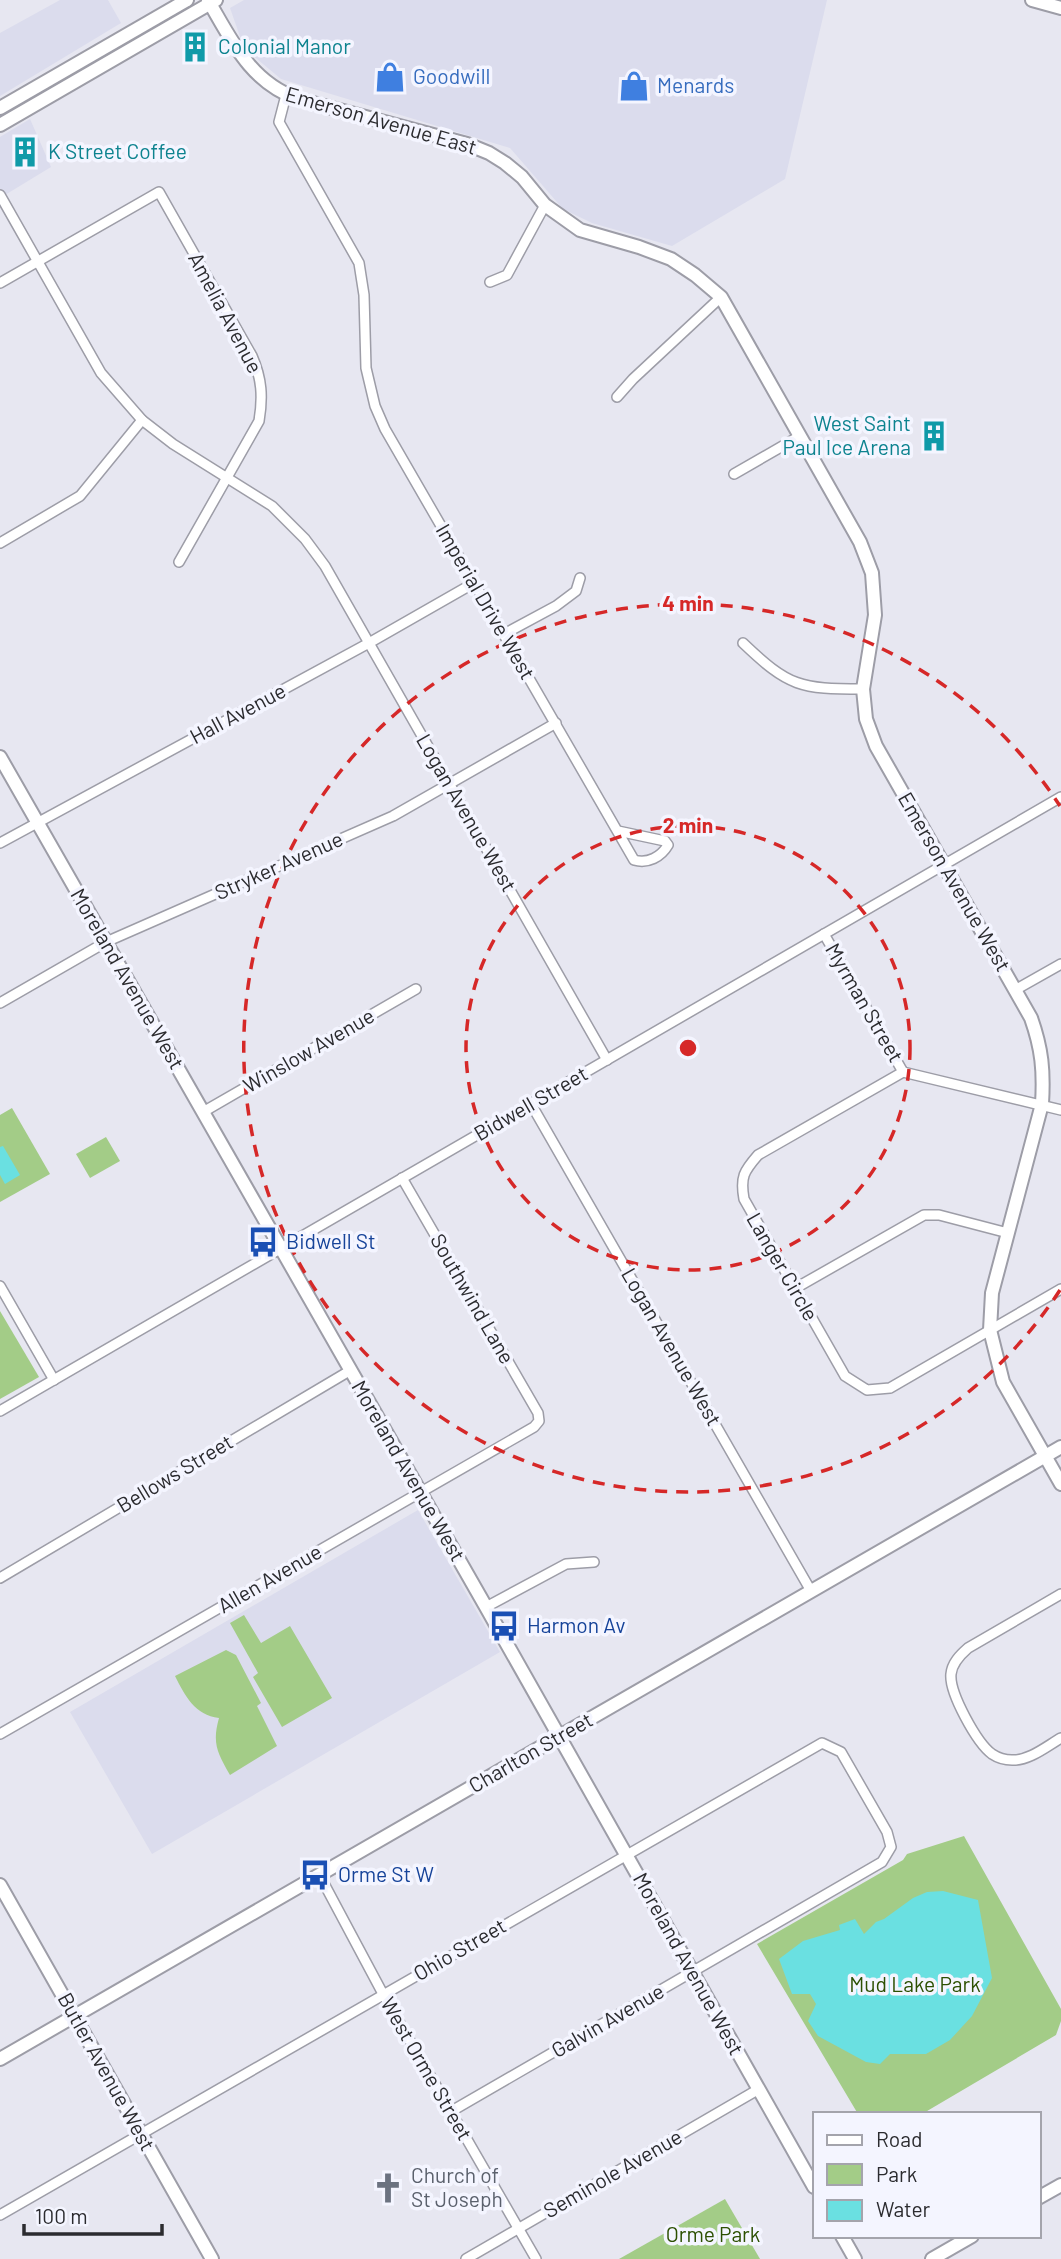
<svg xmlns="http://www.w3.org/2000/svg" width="1061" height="2259" viewBox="0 0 1061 2259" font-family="Barlow,sans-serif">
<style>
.built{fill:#dbdced}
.green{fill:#a3cc87}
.water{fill:#6ae0e1}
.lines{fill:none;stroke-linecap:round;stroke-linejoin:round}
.street-casing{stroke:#9d9da7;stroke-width:12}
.secondary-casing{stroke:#9d9da7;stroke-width:16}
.street{stroke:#fff;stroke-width:9}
.secondary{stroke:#fff;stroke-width:12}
.ring{fill:none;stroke:#d62828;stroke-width:3.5;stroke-dasharray:12 9}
.labels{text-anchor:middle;stroke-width:7;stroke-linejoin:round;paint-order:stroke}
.culture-label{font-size:21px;fill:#0d838f;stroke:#f4f5ff;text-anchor:start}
.shop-label{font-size:21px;fill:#366cbe;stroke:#f4f5ff;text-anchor:start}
.street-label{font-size:21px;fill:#2b2b2f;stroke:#f4f5ff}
.transit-label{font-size:21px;fill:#164399;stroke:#f4f5ff;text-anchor:start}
.park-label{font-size:21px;fill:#2c5002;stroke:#f4f5ff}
.worship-label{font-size:21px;fill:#5b616d;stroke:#f4f5ff;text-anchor:start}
.centre{fill:#d62828;stroke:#f4f5ff;stroke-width:3.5}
.ring-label{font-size:21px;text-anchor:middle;font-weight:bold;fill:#d62828;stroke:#f4f5ff;stroke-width:7;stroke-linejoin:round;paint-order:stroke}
</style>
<rect width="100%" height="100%" fill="#e7e7f1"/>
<g class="built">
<polygon points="60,0 108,0 121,23 0,96 0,33"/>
<polygon points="244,0 827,0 785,179 672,246 592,223 563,209 510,148 281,79 244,48 230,8"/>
<polygon points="30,119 51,167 0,198 0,137"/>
<polygon points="418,1510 500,1652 152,1854 70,1712"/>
</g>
<g class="green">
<polygon points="12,1108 50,1174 0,1202 0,1115"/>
<polygon points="106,1137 120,1161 90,1178 76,1154"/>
<polygon points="0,1311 39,1377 0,1399"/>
<polygon points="244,1615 261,1643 290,1626 332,1698 282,1727 253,1677 258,1673 230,1623"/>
<path d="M226 1650 236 1655 261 1703 257 1706 277 1746 230 1775C217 1752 212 1743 219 1718 195 1715 185 1696 175 1676Z"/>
<polygon points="964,1836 1061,2009 1061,2021 1056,2035 922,2114 858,2114 757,1944 903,1860 907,1854"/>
<polygon points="725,2199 760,2259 619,2259"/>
</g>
<g class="water">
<polygon points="3,1146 20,1175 5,1184 0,1175 0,1147"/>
<polygon points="943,1891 978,1900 992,1978 972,2016 950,2040 926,2054 890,2054 880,2064 866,2062 818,2036 808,2021 816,2004 810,1994 792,1994 779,1959 803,1941 840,1930 839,1925 855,1919 864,1934 876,1922 884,1919 913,1898 927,1892"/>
</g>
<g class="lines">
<g class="street-casing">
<g id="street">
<path d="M286 95 279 122 359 263 364 295 366 368 375 406 385 429 634 860C648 864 661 857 668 845L665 841 618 831"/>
<polyline points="0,195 101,373 142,420 173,444 272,506 305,539 325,566 607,1060"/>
<polyline points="490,282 507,275 545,205"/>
<path d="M0 283 159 192 252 356C262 379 263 397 259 421L179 562"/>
<polyline points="617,397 633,379 721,297"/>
<polyline points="734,474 800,436"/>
<polyline points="0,543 80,496 142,420"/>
<polyline points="504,634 556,606 576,591 580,578"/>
<path d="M743 643C789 687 800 689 863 689"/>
<polyline points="0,843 369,643 474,583"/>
<polyline points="824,934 903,1072"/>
<polyline points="1015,990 1061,964"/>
<polyline points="0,1003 106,942 393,816 556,723"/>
<polyline points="531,1104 811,1591"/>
<path d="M1061 1110 903 1072 758 1155C744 1171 740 1177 744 1199L845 1376 867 1390 890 1388 1061 1289"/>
<polyline points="203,1112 416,989"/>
<polyline points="0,1286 54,1380"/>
<polyline points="794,1289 924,1215 939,1215 1008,1233"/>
<polyline points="0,1411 1061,797"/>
<polyline points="0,1578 351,1370"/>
<path d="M1061 1594 968 1648C960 1655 952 1663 951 1674 949 1693 977 1743 992 1754 998 1758 1005 1760 1012 1760 1029 1761 1047 1746 1061 1738"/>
<polyline points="486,1607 566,1564 594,1562"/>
<polyline points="0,1734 534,1427 539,1421 538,1413 402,1178"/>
<polyline points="320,1876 383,1994 536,2259"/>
<polyline points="0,2215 822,1743 841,1752 887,1832 891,1847 882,1862 450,2112"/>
<polyline points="466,2259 759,2089"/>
</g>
</g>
<g class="secondary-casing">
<g id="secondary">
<path d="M208 0C232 41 250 82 298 99L467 144 489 153 505 163 522 177 545 205 580 230 639 247 671 259 695 275 721 297 860 542 872 573 875 615 863 689 866 719 876 746 1031 1018C1042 1049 1044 1071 1042 1104L992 1293 990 1330 1003 1382 1061 1484"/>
<polyline points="1032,0 1061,8"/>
<polyline points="0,108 187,0"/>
<polyline points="0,125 216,0"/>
<polyline points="0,757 486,1607 814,2187"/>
<polyline points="0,1885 212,2259"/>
<polyline points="0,2059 1061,1447"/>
<polyline points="1038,2198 1061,2185"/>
<polyline points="842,2236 855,2259"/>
<polyline points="932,2259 972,2236"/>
</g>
</g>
<use href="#street" class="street"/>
<use href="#secondary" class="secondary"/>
</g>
<g class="ring">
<circle cx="688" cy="1048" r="222"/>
<path d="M1060 1290A444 444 0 1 1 1060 806"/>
</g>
<defs>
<g id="building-bare" transform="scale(2.415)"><path d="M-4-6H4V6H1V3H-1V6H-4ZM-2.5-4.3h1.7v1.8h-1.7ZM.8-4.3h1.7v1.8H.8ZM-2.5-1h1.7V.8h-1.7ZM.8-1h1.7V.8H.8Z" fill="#0f9aa8" stroke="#f4f5ff" stroke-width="2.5" paint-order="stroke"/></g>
<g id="shop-bare" transform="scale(2.415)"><path d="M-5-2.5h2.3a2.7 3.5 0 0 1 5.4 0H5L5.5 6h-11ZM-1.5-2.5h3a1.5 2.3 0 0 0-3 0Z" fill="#3f7fe0" stroke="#f4f5ff" stroke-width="2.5" paint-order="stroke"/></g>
<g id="bus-bare" transform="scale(2.415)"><path d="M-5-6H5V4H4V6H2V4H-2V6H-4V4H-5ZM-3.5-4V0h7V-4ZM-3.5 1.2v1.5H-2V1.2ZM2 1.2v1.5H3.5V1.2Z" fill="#1a4fb4" stroke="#f4f5ff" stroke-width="2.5" paint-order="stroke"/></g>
<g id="church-bare" transform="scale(2.415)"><path d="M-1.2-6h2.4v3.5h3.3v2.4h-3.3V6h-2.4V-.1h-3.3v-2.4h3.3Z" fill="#6b7280" stroke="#f4f5ff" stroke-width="2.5" paint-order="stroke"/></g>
</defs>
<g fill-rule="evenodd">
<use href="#building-bare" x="195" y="47"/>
<use href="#shop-bare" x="390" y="77"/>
<use href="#shop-bare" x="634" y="86"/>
<use href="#building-bare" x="25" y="152"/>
<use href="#building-bare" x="934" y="436"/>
<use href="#bus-bare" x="263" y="1242"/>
<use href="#bus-bare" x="504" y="1626"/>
<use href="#bus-bare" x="315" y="1875"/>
<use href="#church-bare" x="388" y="2188"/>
</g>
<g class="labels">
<g class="culture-label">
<text x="218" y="54">Colonial Manor</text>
<text x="48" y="159">K Street Coffee</text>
<text x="911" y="431" text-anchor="end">West Saint<tspan x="911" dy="24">Paul Ice Arena</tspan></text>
</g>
<g class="shop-label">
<text x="413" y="84">Goodwill</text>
<text x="657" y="93">Menards</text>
</g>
<g class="street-label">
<text transform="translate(381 121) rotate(16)" y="7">Emerson Avenue East</text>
<text transform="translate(225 313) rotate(62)" y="7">Amelia Avenue</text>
<text transform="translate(485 602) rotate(60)" y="7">Imperial Drive West</text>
<text transform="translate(238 714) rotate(-28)" y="7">Hall Avenue</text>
<text transform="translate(466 813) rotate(60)" y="7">Logan Avenue West</text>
<text transform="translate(279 866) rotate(-24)" y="7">Stryker Avenue</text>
<text transform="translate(954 882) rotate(60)" y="7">Emerson Avenue West</text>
<text transform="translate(127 979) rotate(60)" y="7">Moreland Avenue West</text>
<text transform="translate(864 1003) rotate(60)" y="7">Myrman Street</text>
<text transform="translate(309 1051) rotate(-30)" y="7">Winslow Avenue</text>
<text transform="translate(531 1104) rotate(-30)" y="7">Bidwell Street</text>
<text transform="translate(782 1267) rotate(60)" y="7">Langer Circle</text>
<text transform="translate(472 1299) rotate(60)" y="7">Southwind Lane</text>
<text transform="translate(671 1347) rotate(60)" y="7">Logan Avenue West</text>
<text transform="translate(408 1471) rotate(60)" y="7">Moreland Avenue West</text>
<text transform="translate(175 1474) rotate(-31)" y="7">Bellows Street</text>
<text transform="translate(270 1579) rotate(-30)" y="7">Allen Avenue</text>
<text transform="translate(531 1753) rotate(-30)" y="7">Charlton Street</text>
<text transform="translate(460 1950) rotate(-30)" y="7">Ohio Street</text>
<text transform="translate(688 1964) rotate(61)" y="7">Moreland Avenue West</text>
<text transform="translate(608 2021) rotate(-30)" y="7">Galvin Avenue</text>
<text transform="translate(426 2069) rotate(60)" y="7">West Orme Street</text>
<text transform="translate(106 2072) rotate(61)" y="7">Butler Avenue West</text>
<text transform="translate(613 2174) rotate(-30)" y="7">Seminole Avenue</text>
</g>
<g class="transit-label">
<text x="286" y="1249">Bidwell St</text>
<text x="527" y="1633">Harmon Av</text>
<text x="338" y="1882">Orme St W</text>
</g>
<g class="park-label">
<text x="915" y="1992">Mud Lake Park</text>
<text x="713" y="2242">Orme Park</text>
</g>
<g class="worship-label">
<text x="411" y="2183">Church of<tspan x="411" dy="24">St Joseph</tspan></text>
</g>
</g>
<circle cx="688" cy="1048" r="10" class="centre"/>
<g class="ring-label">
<text x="688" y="611">4 min</text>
<text x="688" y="833">2 min</text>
</g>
<rect x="813" y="2112" width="228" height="126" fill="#f4f5ff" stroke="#a4a4ac" stroke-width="2"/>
<rect x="827" y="2135" width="35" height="10" fill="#ffffff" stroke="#a4a4ac" stroke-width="2"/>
<text x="876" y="2147" font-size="21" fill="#2b2b2f">Road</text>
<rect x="827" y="2164" width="35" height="21" fill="#a3cc87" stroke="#a4a4ac" stroke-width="2"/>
<text x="876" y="2182" font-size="21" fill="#2b2b2f">Park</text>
<rect x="827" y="2200" width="35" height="21" fill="#6ae0e1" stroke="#a4a4ac" stroke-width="2"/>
<text x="876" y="2217" font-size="21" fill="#2b2b2f">Water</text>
<path d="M24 2224v10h138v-10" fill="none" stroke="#2b2b2f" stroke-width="3.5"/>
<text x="35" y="2224" font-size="21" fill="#2b2b2f" stroke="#f4f5ff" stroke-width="5" paint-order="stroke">100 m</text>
</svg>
